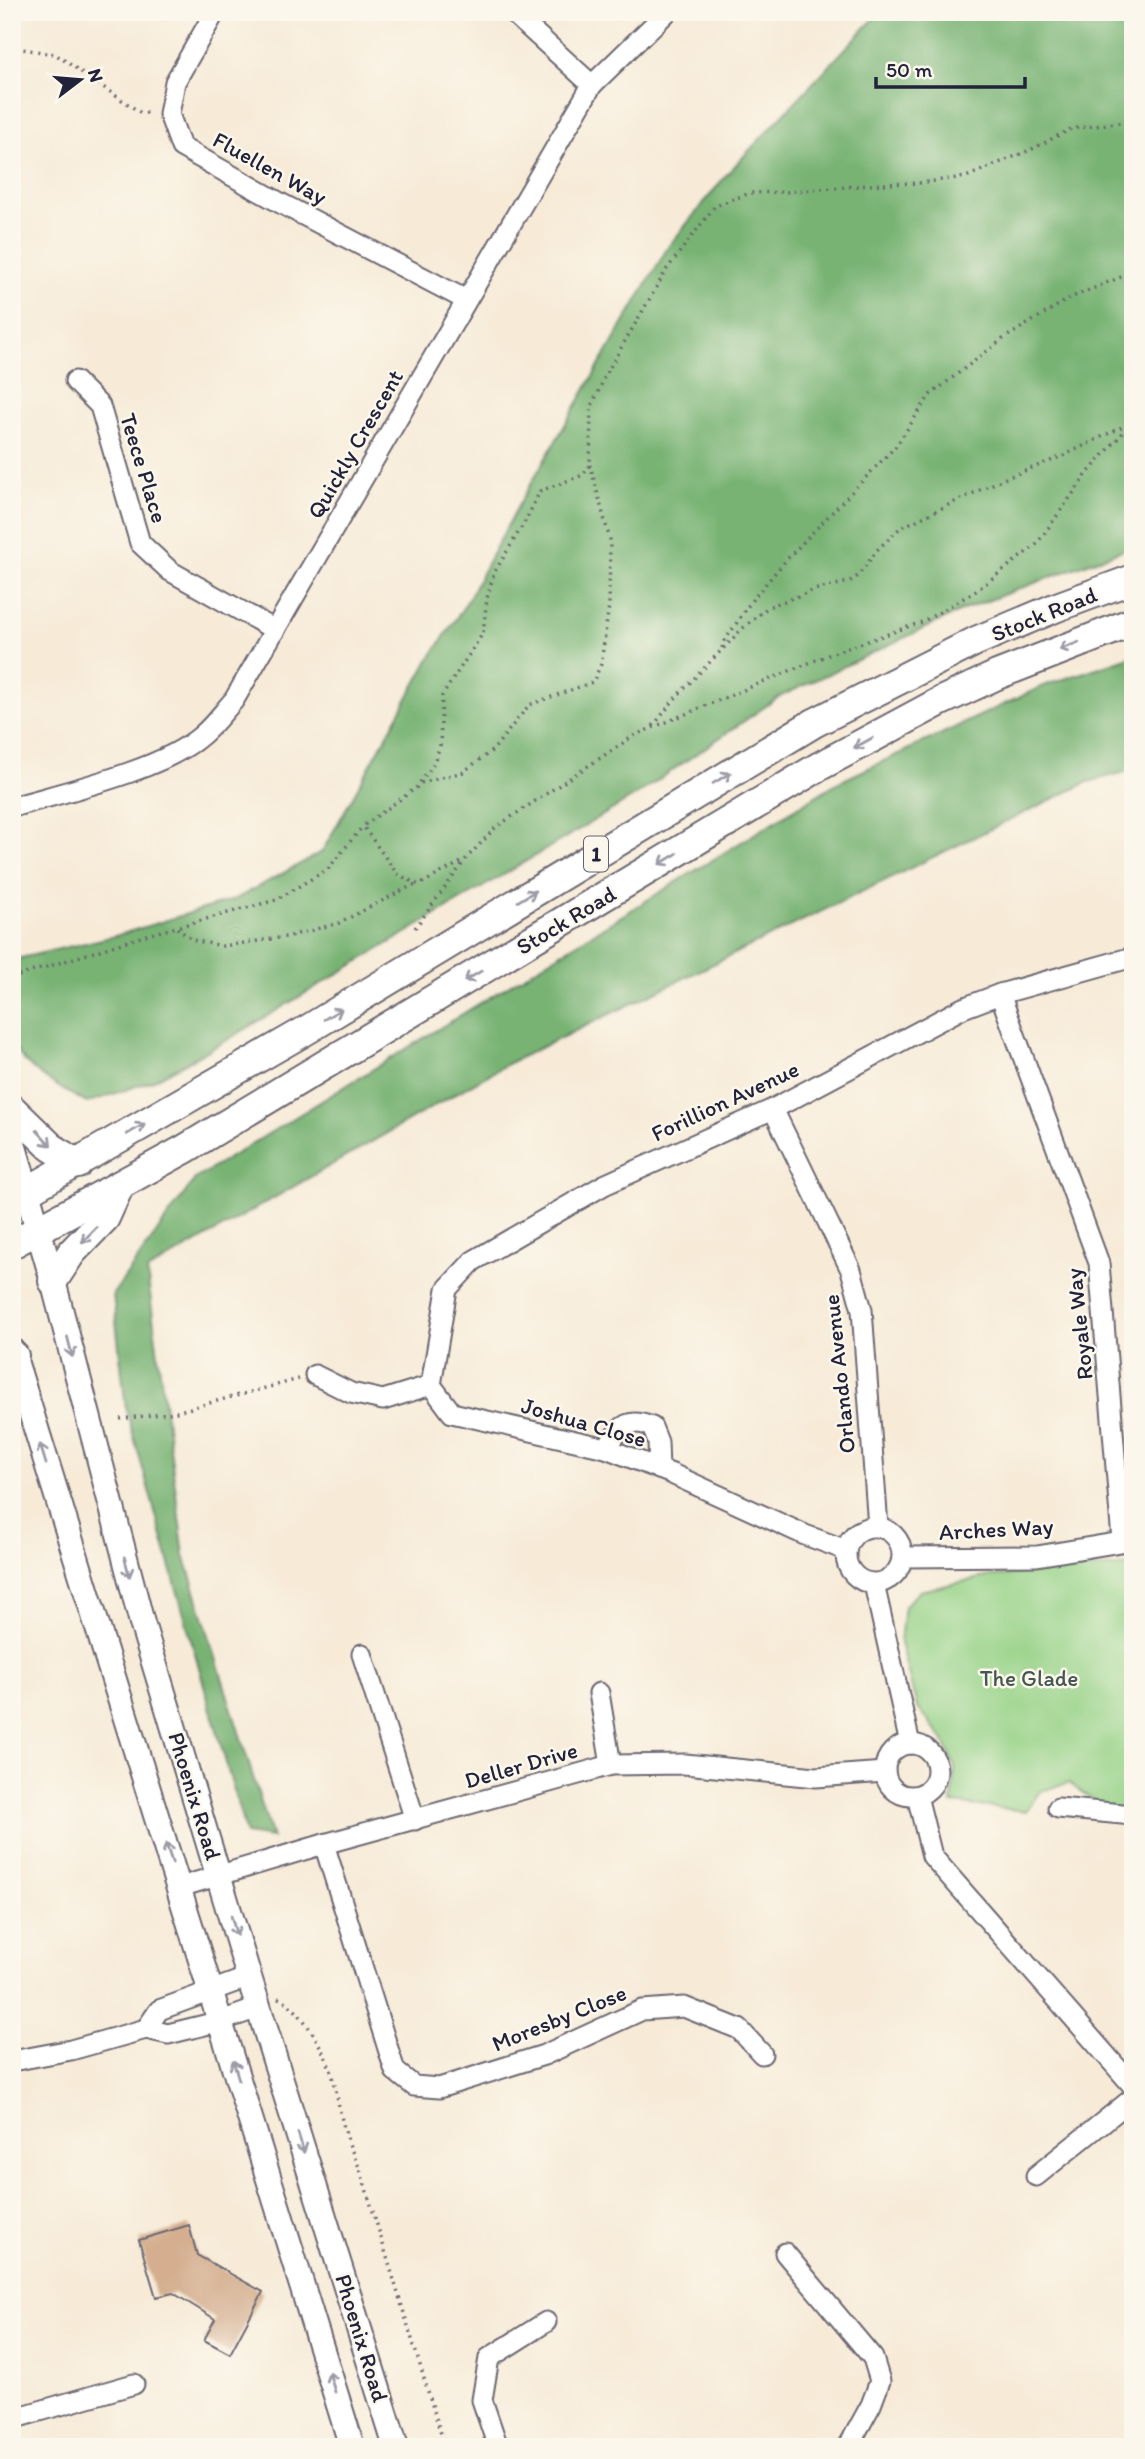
<svg xmlns="http://www.w3.org/2000/svg" width="1145" height="2459" viewBox="0 0 1145 2459" font-family="Itim,sans-serif">
<style>
.green{fill:#95d186;stroke:#5c7a60;stroke-width:2}
.forest{fill:#78b373;stroke:#4d6a57;stroke-width:2}
.building{fill:#d4ae8f}
.lines{fill:none;stroke-linecap:round;stroke-linejoin:round}
.minor-casing{stroke:#6d6872;stroke-width:23}
.major-casing{stroke:#6d6872;stroke-width:28}
.highway-casing{stroke:#6d6872;stroke-width:32}
.path{stroke:#6d6872;stroke-width:3.5;stroke-dasharray:2 5;stroke-linecap:butt}
.minor{stroke:#fff;stroke-width:19}
.major{stroke:#fff;stroke-width:24}
.highway{stroke:#fff;stroke-width:28}
.oneway{stroke:#9c9ca7}
.labels{text-anchor:middle;stroke-width:5;stroke-linejoin:round;paint-order:stroke}
.shield{fill:#fbf7ec;stroke:#636270;stroke-width:2}
.shield-label{font-size:21px;font-weight:bold;fill:#22223b}
.street-label{font-size:23px;fill:#22223b;stroke:#fbf7ec}
.park-label{font-size:23px;fill:#445752;stroke:#fbf7ec}
</style>
<rect width="100%" height="100%" fill="#fbf7ec"/>
<filter id="ink" filterUnits="userSpaceOnUse"><feTurbulence type="fractalNoise" baseFrequency=".0143" numOctaves="2"/><feDisplacementMap in="SourceGraphic" scale="14" xChannelSelector="R" yChannelSelector="G"/><feConvolveMatrix kernelMatrix="1 2 1 2 8 2 1 2 1" color-interpolation-filters="sRGB"/></filter>
<filter id="wash" filterUnits="userSpaceOnUse"><feTurbulence type="fractalNoise" baseFrequency=".00686" numOctaves="4" result="noise"/><feDisplacementMap in="SourceGraphic" scale="28" xChannelSelector="R" yChannelSelector="G"/><feGaussianBlur stdDeviation="1.57" result="paint"/><feColorMatrix in="noise" values="0 0 0 0 0 0 0 0 0 0 0 0 0 0 0 0 0 1.4 0 .05"/><feComposite in="paint" operator="in"/></filter>
<g filter="url(#wash)">
<rect width="100%" height="100%" fill="#f7ebd8"/>
<polygon class="green" points="1133,1566 1133,1811 1104,1808 1069,1783 1040,1791 1026,1811 952,1803 955,1767 943,1739 917,1707 900,1643 904,1606 920,1591 990,1576"/>
<g class="forest">
<path d="M880 12H1133V546L963 610 779 697 635 796 229 1039 154 1080 87 1103C63 1090 21 1068 12 1041V960L115 936 236 899 322 852 429 660 465 605 518 506 668 247 728 173Z"/>
<polygon points="1133,656 1133,770 1088,782 509,1063 147,1271 184,1555 272,1838 246,1834 126,1409 113,1294 195,1179 837,783 1043,686"/>
</g>
<g id="blocks">
<polygon class="building" points="189,2225 197,2255 263,2292 230,2354 204,2340 215,2319 173,2293 156,2297 139,2240"/>
</g>
</g>
<g filter="url(#ink)">
<use href="#blocks" fill-opacity="0" stroke="#6d6872" stroke-width="2"/>
<g class="lines">
<g class="minor-casing">
<g id="minor">
<polyline points="215,12 175,82 169,114 181,147 284,205 466,300"/>
<polyline points="512,12 592,85"/>
<polyline points="75,381 100,406 140,543 170,571 275,630"/>
<path d="M12 807C64 792 163 770 202 735 214 725 224 711 234 700L592 85 667 12"/>
<polyline points="1000,994 1099,1263 1122,1540"/>
<polyline points="773,1109 851,1270 862,1310 878,1527"/>
<polyline points="315,1375 351,1393 383,1400 431,1385"/>
<polyline points="431,1385 447,1289 473,1261 604,1185 773,1109 963,1008 1000,994 1133,957"/>
<polyline points="431,1385 452,1413 606,1448 672,1474 805,1535 846,1550"/>
<path d="M606 1448C621 1428 625 1416 652 1427L658 1442 659 1469"/>
<circle cx="874" cy="1555" r="28"/>
<polyline points="903,1557 1037,1556 1133,1540"/>
<polyline points="874,1584 910,1744"/>
<polyline points="362,1654 415,1820"/>
<polyline points="599,1693 611,1765"/>
<circle cx="911" cy="1770" r="26"/>
<polyline points="917,1796 932,1856 1133,2086"/>
<polyline points="1058,1808 1133,1815"/>
<polyline points="324,1844 395,2071 414,2086 439,2088 544,2055 642,2010 684,2007 739,2029 762,2054"/>
<polyline points="180,1887 324,1844 611,1765 685,1764 816,1777 885,1772"/>
<polyline points="146,2029 159,2010 249,1977"/>
<polyline points="12,2061 71,2050 146,2029 168,2034 221,2021 258,2008"/>
<polyline points="1036,2176 1133,2098"/>
<polyline points="785,2253 873,2358 880,2381 871,2405 848,2447"/>
<polyline points="12,2419 134,2384"/>
<polyline points="498,2447 482,2400 489,2358 546,2322"/>
</g>
</g>
<g class="major-casing">
<g id="major">
<polyline points="12,1140 53,1281 142,1623 249,1977 396,2447"/>
<polyline points="12,1351 352,2447"/>
</g>
</g>
<g class="highway-casing">
<g id="highway">
<polyline points="12,1109 51,1147 78,1164"/>
<polyline points="12,1200 305,1031 814,723 976,641 1057,607 1133,579"/>
<polyline points="12,1244 185,1149 820,766 941,701 997,675 1133,622"/>
<polyline points="53,1281 72,1252 105,1218 119,1187"/>
<polyline points="12,1355 14,1356"/>
</g>
</g>
<g class="path">
<polyline points="12,43 16,48 55,54 141,113 150,113"/>
<polyline points="1133,119 1125,122 1071,129 1032,149 966,177 919,183 882,184 785,192 750,193 715,206 667,269 606,374 591,408 590,465 583,475 540,491 527,518 494,573 487,598 483,633 442,696 440,746 433,765 416,788 363,826 397,874 419,885 465,860 496,827 635,735 833,653 922,622 976,591 1036,545 1087,474 1133,421"/>
<polyline points="722,648 724,642 752,600 787,559 896,446 930,395 1003,339 1070,298 1133,272"/>
<polyline points="653,726 678,695 742,629 768,607 818,589 849,582 858,576 878,549 900,528 1001,480 1063,456 1128,424"/>
<polyline points="421,783 463,772 493,750 529,705 593,682 601,664 609,605 610,540 590,465"/>
<polyline points="177,928 192,940 223,946 286,937 339,923 409,887 417,885"/>
<polyline points="415,928 464,862"/>
<polyline points="12,978 147,935 276,900 328,869 363,826"/>
<polyline points="120,1419 176,1412 299,1379"/>
<path d="M278 1998C302 2007 328 2056 334 2081 338 2099 340 2116 346 2134 349 2146 355 2158 360 2169L445 2447"/>
</g>
<use href="#minor" class="minor"/>
<use href="#major" class="major"/>
<use href="#highway" class="highway"/>
</g>
<defs><path id="oneway-shaft" d="M-6 0H5M1.5-3L5.5 0L1.5 3" fill="none" stroke-width="1.6" stroke-linecap="round" stroke-linejoin="round" transform="scale(1.75)"/></defs>
<g class="oneway">
<use href="#oneway-shaft" transform="translate(1069 646) rotate(159)"/>
<use href="#oneway-shaft" transform="translate(863 743) rotate(151)"/>
<use href="#oneway-shaft" transform="translate(722 778) rotate(-31)"/>
<use href="#oneway-shaft" transform="translate(668 859) rotate(149)"/>
<use href="#oneway-shaft" transform="translate(527 896) rotate(-31)"/>
<use href="#oneway-shaft" transform="translate(473 976) rotate(149)"/>
<use href="#oneway-shaft" transform="translate(333 1014) rotate(-31)"/>
<use href="#oneway-shaft" transform="translate(136 1129) rotate(-30)"/>
<use href="#oneway-shaft" transform="translate(44 1138) rotate(47)"/>
<use href="#oneway-shaft" transform="translate(89 1235) rotate(134)"/>
<use href="#oneway-shaft" transform="translate(70 1347) rotate(76)"/>
<use href="#oneway-shaft" transform="translate(43 1454) rotate(-107)"/>
<use href="#oneway-shaft" transform="translate(127 1567) rotate(75)"/>
<use href="#oneway-shaft" transform="translate(169 1853) rotate(-108)"/>
<use href="#oneway-shaft" transform="translate(234 1926) rotate(74)"/>
<use href="#oneway-shaft" transform="translate(236 2070) rotate(-107)"/>
<use href="#oneway-shaft" transform="translate(301 2143) rotate(73)"/>
<use href="#oneway-shaft" transform="translate(332 2382) rotate(-107)"/>
</g>
</g>
<g class="labels">
<rect class="shield" x="584" y="836.5" width="24" height="35" rx="5"/>
<g class="shield-label">
<text x="596" y="861">1</text>
</g>
<g class="street-label">
<text transform="translate(270 168) rotate(29)" y="8">Fluellen Way</text>
<text transform="translate(355 444) rotate(-60)" y="8">Quickly Crescent</text>
<text transform="translate(144 468) rotate(73)" y="8">Teece Place</text>
<text transform="translate(1044 614) rotate(-22)" y="8">Stock Road</text>
<text transform="translate(566 920) rotate(-31)" y="8">Stock Road</text>
<text transform="translate(725 1101) rotate(-25)" y="8">Forillion Avenue</text>
<text transform="translate(1079 1324) rotate(-96)" y="8">Royale Way</text>
<text transform="translate(839 1374) rotate(-96)" y="8">Orlando Avenue</text>
<text transform="translate(584 1422) rotate(16)" y="8">Joshua Close</text>
<text transform="translate(996 1529) rotate(-3)" y="8">Arches Way</text>
<text transform="translate(521 1765) rotate(-16)" y="8">Deller Drive</text>
<text transform="translate(195 1796) rotate(73)" y="8">Phoenix Road</text>
<text transform="translate(559 2018) rotate(-22)" y="8">Moresby Close</text>
<text transform="translate(362 2338) rotate(73)" y="8">Phoenix Road</text>
</g>
<g class="park-label">
<text x="1029" y="1686">The Glade</text>
</g>
</g>
<rect width="1145" height="2459" fill="none" stroke="#fbf7ec" stroke-width="42"/>
<g transform="translate(80 80) rotate(74)" stroke="#fbf7ec" stroke-width="5" paint-order="stroke">
<path d="M0-5L12 26L0 18L-12 26Z" fill="#22223b"/>
<text y="-10" font-size="19" font-weight="bold" text-anchor="middle" fill="#22223b">N</text>
</g>
<path d="M876 77v10h149v-10" fill="none" stroke="#22223b" stroke-width="3.5"/>
<text x="886" y="77" font-size="21" fill="#22223b" stroke="#fbf7ec" stroke-width="5" paint-order="stroke">50 m</text>
</svg>
